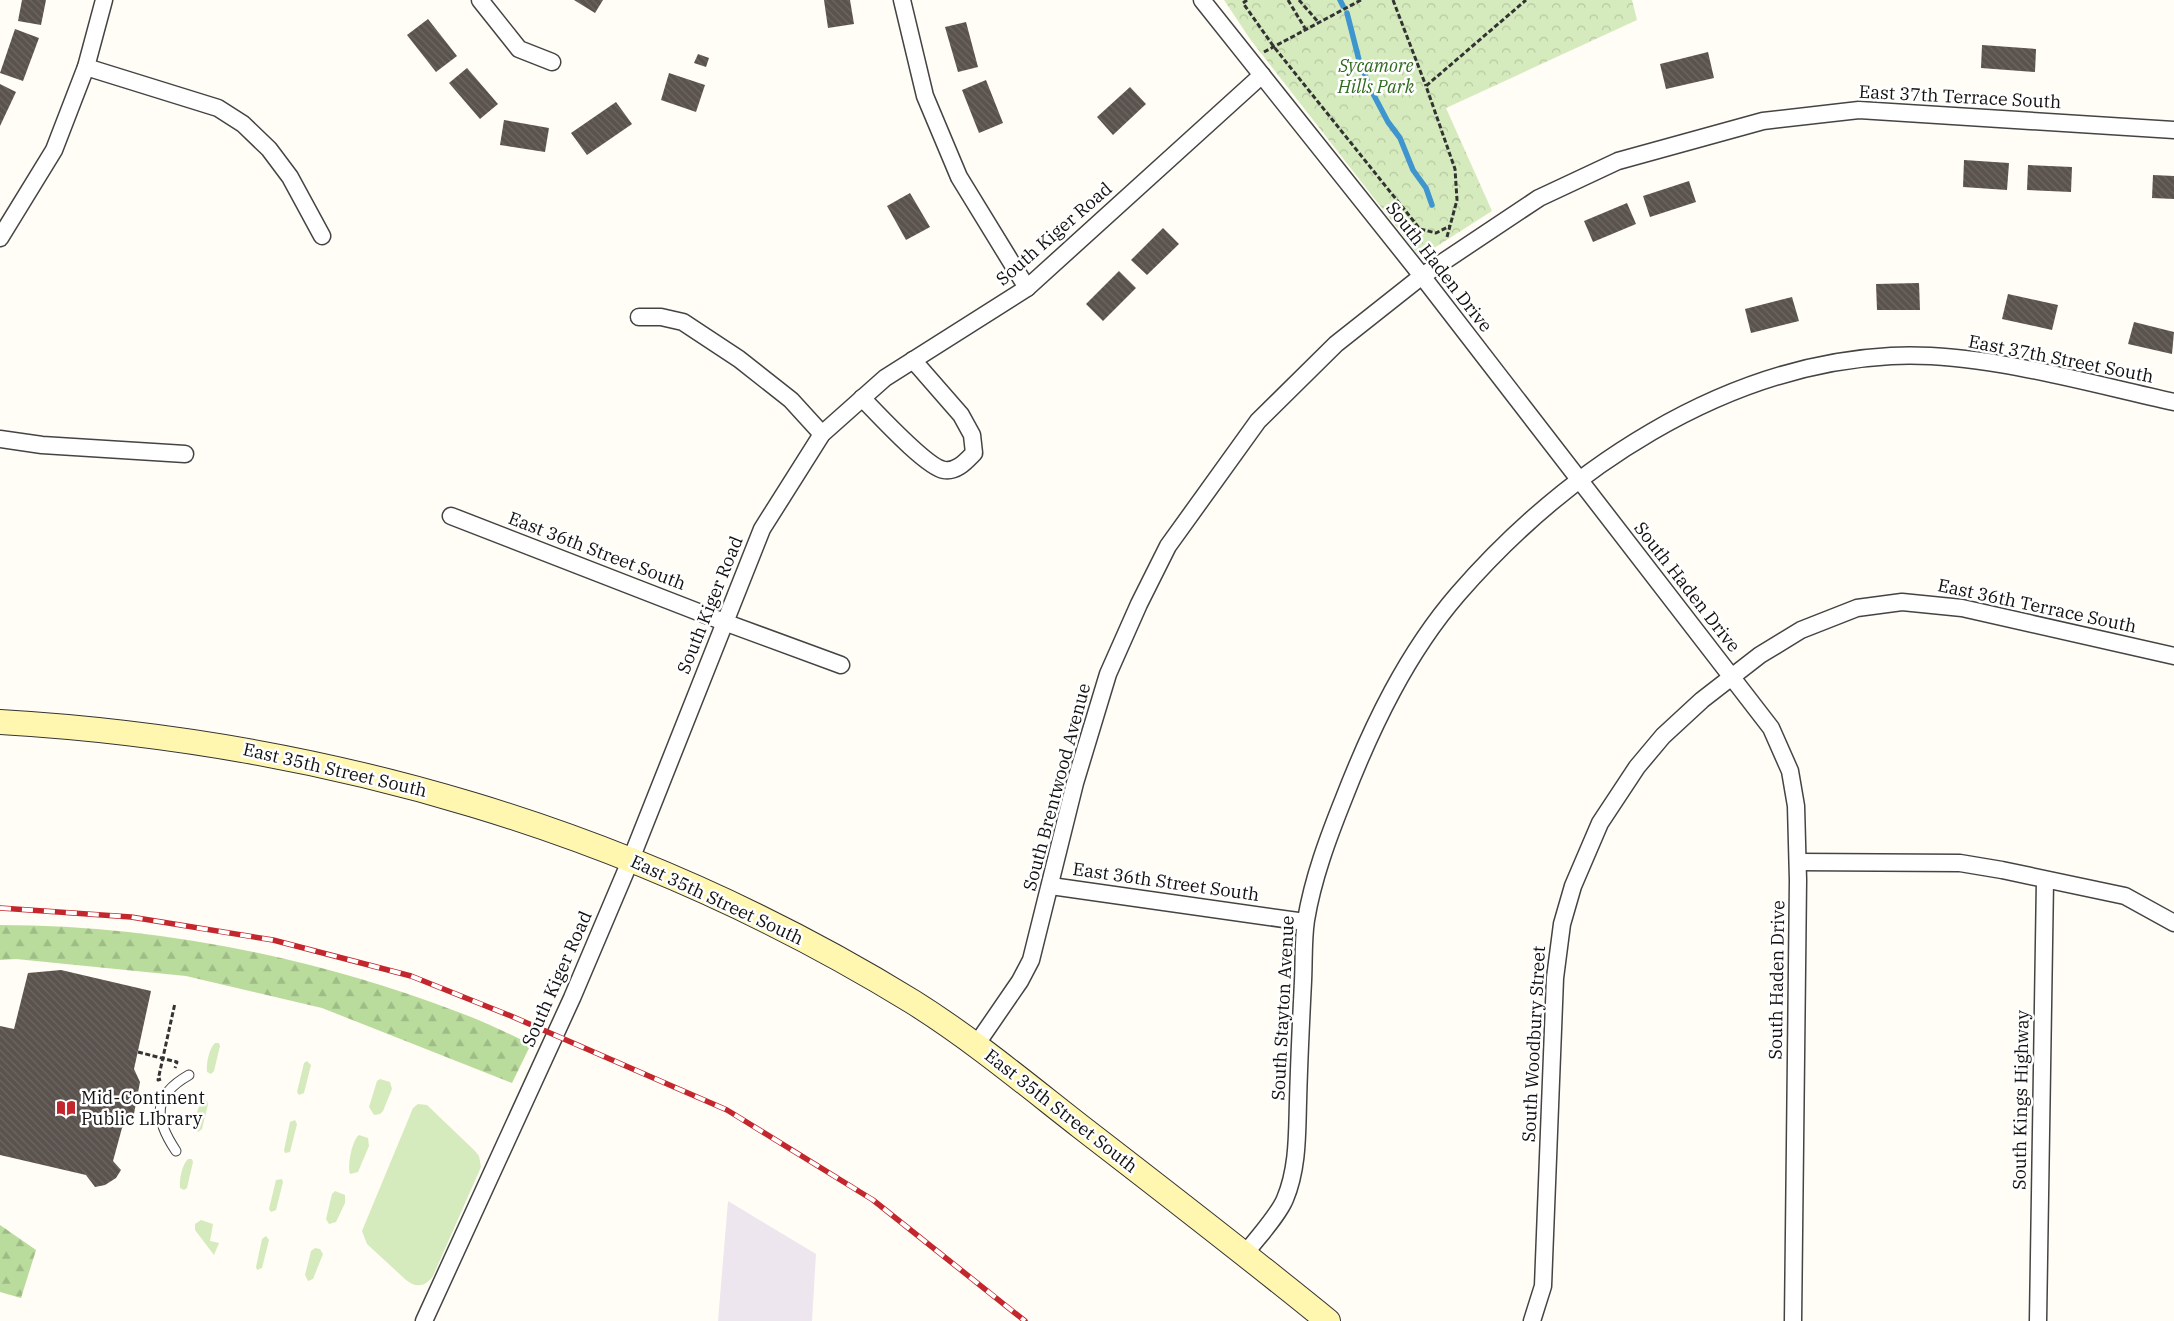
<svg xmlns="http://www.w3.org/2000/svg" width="2174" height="1321" viewBox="0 0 2174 1321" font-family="'IBM Plex Serif',serif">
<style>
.industrial{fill:#eee6ef}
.grass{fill:#d5ebbd}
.forest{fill:url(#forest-firs)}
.park{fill:url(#park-crowns)}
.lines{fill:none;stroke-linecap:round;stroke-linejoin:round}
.stream{stroke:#3f96cf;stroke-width:5.5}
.building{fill:url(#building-back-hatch)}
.service-casing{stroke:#444;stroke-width:11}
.minor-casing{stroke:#444;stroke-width:19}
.secondary-casing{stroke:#333;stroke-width:26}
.path{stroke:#333;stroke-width:3;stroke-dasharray:5 2.5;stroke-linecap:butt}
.service{stroke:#fff;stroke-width:9}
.minor{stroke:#fff;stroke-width:16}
.secondary{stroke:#fff6b0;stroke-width:24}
.rail-casing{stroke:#c4262e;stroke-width:5.5}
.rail{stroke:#fff;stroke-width:4;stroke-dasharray:11;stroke-linecap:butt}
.labels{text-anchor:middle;stroke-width:5;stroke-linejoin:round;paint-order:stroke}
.park-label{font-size:18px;font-style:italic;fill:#2f6b1f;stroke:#fff}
.street-label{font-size:18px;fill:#111;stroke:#fff}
.poi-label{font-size:18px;fill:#111;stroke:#fff;text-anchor:start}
</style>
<defs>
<pattern id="forest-firs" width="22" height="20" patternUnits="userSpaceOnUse" patternTransform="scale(1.25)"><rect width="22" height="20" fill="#b9dc9c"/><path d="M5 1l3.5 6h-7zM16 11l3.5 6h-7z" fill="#9ebc85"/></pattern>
<pattern id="park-crowns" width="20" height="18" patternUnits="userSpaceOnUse" patternTransform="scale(1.25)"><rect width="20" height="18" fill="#d5ebbd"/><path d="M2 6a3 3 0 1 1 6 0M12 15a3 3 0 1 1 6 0" fill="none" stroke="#b6c8a1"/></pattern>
<pattern id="building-back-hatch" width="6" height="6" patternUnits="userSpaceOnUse" patternTransform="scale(1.25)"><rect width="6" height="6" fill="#5a524d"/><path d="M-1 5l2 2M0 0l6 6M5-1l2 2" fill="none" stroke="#6d6662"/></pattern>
</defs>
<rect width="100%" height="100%" fill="#fffdf5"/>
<polygon class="industrial" points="728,1201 816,1254 812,1321 718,1321"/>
<g class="grass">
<path d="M215 1043H219L220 1046 214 1071 211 1074 207 1072C206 1063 209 1049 215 1043Z"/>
<polygon points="307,1061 311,1065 304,1093 299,1095 297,1092 304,1063"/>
<polygon points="380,1079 390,1082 392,1089 383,1111 380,1114 374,1115 369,1107 377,1081"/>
<path d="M203 1100 207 1101 208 1104 202 1129 198 1132C192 1126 197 1107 203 1100Z"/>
<path d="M418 1104 427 1105 475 1151 479 1156 481 1167 433 1276C425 1287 416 1288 406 1280L367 1244 362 1231 413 1108Z"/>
<polygon points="295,1120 297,1124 290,1152 285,1153 284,1150 290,1122"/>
<path d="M359 1135 368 1138 369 1146 358 1172 350 1174C347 1166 352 1140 359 1135Z"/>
<path d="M188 1159H192L193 1162 187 1188 184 1190 180 1188C179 1179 182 1165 188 1159Z"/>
<polygon points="282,1179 283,1182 276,1210 271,1212 269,1209 276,1180"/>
<polygon points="335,1191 345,1195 345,1203 336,1222 329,1224 326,1219 332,1194"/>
<polygon points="201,1220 213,1224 210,1241 219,1243 214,1255 195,1230 195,1224"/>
<polygon points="266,1236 269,1240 262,1268 257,1270 256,1267 262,1239"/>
<polygon points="315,1248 320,1249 323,1254 313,1279 308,1281 305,1275 311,1251"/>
</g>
<g class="forest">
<path d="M0 925C156 925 313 957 458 1012 483 1021 507 1033 531 1044L512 1083 322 1008 186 976 16 959 0 960Z"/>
<polygon points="0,1225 36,1250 21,1298 0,1292"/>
</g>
<polygon class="park" points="1224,0 1632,0 1637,20 1446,108 1492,211 1420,257 1250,39"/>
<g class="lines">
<g class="stream">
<polyline points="1340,0 1343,6"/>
<polyline points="1347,13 1359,60 1370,88 1388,122 1400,138 1413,170 1426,188 1432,205"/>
</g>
</g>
<g class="building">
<polygon points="22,0 46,0 41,25 18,21"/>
<polygon points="574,0 603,0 595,13"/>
<polygon points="824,0 850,0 854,24 828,28"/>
<polygon points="428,19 457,56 436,72 407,35"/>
<polygon points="966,22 978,67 958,72 945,27"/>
<polygon points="15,29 39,38 23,81 0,73"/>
<polygon points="1982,45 2036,49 2035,72 1981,68"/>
<polygon points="1708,52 1714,78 1666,89 1660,64"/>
<polygon points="698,54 709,58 706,67 694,63"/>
<polygon points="467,68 498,104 480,119 449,83"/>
<polygon points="669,73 705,85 696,112 661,100"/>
<polygon points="986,80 1003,123 979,133 962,90"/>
<polygon points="0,84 16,92 0,126"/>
<polygon points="1130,87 1146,104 1113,135 1097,117"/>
<polygon points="616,102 632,124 587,155 571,133"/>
<polygon points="504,120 549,128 545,152 500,145"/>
<polygon points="1964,160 2009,163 2007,190 1963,187"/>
<polygon points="2028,165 2072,167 2071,192 2027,190"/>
<polygon points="2153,175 2174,176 2174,199 2152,198"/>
<polygon points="1689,181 1696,202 1650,217 1643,196"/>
<polygon points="910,193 930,227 906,240 887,206"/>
<polygon points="1627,203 1636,224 1593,242 1584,221"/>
<polygon points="1163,228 1179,244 1147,275 1131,260"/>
<polygon points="1119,271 1136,288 1103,321 1086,304"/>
<polygon points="1919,283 1920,310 1877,310 1876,284"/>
<polygon points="2008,294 2058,305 2052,330 2002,319"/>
<polygon points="1792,297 1799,321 1751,333 1745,309"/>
<polygon points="2134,322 2174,332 2172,354 2128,344"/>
<polygon points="61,970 151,991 134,1069 140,1082 133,1119 122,1128 113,1161 121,1170 116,1178 105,1185 95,1187 86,1175 0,1155 0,1026 14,1029 28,973"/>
</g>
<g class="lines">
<g class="service-casing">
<path id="service" d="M176 1151C154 1118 152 1096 189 1075"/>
</g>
<g class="minor-casing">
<g id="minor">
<polyline points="480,0 519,49 552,62"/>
<polyline points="902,0 925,96 959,177 1027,288"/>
<polyline points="1202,0 1422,276 1771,728 1790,771 1796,806 1798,880 1793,1321"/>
<polyline points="86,67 218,108 243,124 269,149 290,177 322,236"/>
<polyline points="0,238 54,150 86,67 104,0"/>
<polyline points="639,317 661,317 683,322 739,359 791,400 822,434"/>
<path d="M862 398C878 414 926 467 944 470 957 472 966 461 974 453L972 435 961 415 913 360"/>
<polyline points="0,439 42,445 185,454"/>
<polyline points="451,516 724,622 841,665"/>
<polyline points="1798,862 1960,863 2002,870 2125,896 2174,923"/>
<polyline points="1051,886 1305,922"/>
<polyline points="976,1045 1020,981 1031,960 1075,783 1108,674 1139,604 1168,546 1258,421 1336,344 1422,276 1539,198 1618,161 1763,121 1859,110 2174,130"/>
<path d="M1245 1254C1257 1238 1278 1216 1285 1199 1298 1168 1297 1134 1298 1102 1299 1061 1301 1021 1303 981 1304 961 1303 940 1306 920 1313 878 1328 838 1344 798 1372 726 1407 653 1458 594 1566 470 1722 365 1891 356 1980 351 2086 383 2174 402"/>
<polyline points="424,1321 572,998 631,859 762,529 822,434 885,378 1027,288 1262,75"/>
<polyline points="1532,1321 1543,1286 1555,978 1562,924 1573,886 1600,823 1637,767 1663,736 1702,700 1760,655 1801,630 1857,608 1902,602 1962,608 2174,656"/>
<polyline points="2038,1321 2045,880"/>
</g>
</g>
<g class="secondary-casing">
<path id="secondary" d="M0 722C324 741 635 831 913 1002 972 1039 1026 1084 1081 1127 1164 1191 1247 1255 1328 1321"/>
</g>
<g class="path">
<polyline points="1247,0 1243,3 1274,47 1420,229 1436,233 1450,226"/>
<polyline points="1288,0 1306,30"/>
<polyline points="1299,0 1319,23"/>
<polyline points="1393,0 1426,86"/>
<polyline points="1264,52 1361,0"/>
<polyline points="1447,237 1457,200 1455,169 1426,86 1526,0"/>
<polyline points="138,1052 177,1062 175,1068"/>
<polyline points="161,1079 158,1080 175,1003"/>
<polyline points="137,1101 147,1103"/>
</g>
<use href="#service" class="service"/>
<use href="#minor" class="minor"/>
<use href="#secondary" class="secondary"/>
<g class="rail-casing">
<polyline id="rail" points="0,908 131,917 273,940 411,976 511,1016 727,1110 873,1200 1025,1321"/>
</g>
<use href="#rail" class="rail"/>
</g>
<defs>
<g id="library-bare" transform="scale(1.5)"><path d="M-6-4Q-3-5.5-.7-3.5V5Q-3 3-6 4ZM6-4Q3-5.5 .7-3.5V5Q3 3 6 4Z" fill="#c4262e" stroke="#fff" stroke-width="2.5" paint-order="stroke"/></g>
</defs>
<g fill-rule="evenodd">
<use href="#library-bare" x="66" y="1108"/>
</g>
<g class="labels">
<g class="park-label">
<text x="1376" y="72">Sycamore<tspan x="1376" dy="21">Hills Park</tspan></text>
</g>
<g class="street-label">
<text transform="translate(1960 97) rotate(3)" y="6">East 37th Terrace South</text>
<text transform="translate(1054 234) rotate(-41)" y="6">South Kiger Road</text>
<text transform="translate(1439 267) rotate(52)" y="6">South Haden Drive</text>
<text transform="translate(2061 359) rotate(11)" y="6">East 37th Street South</text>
<text transform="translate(597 551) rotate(21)" y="6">East 36th Street South</text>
<text transform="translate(1687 587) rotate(52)" y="6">South Haden Drive</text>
<text transform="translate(710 605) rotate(-68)" y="6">South Kiger Road</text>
<text transform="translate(2037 606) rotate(12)" y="6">East 36th Terrace South</text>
<text transform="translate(335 770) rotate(13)" y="6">East 35th Street South</text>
<text transform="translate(1057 787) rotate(-75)" y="6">South Brentwood Avenue</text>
<text transform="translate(1166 882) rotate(8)" y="6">East 36th Street South</text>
<text transform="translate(717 900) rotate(25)" y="6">East 35th Street South</text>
<text transform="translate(557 979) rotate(-66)" y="6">South Kiger Road</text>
<text transform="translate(1777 980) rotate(-89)" y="6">South Haden Drive</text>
<text transform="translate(1283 1008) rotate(-87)" y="6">South Stayton Avenue</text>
<text transform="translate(1534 1044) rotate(-87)" y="6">South Woodbury Street</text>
<text transform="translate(2021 1100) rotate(-89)" y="6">South Kings Highway</text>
<text transform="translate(1061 1111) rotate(38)" y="6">East 35th Street South</text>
</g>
<g class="poi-label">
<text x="81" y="1104">Mid-Continent<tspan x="81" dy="21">Public LIbrary</tspan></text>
</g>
</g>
</svg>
